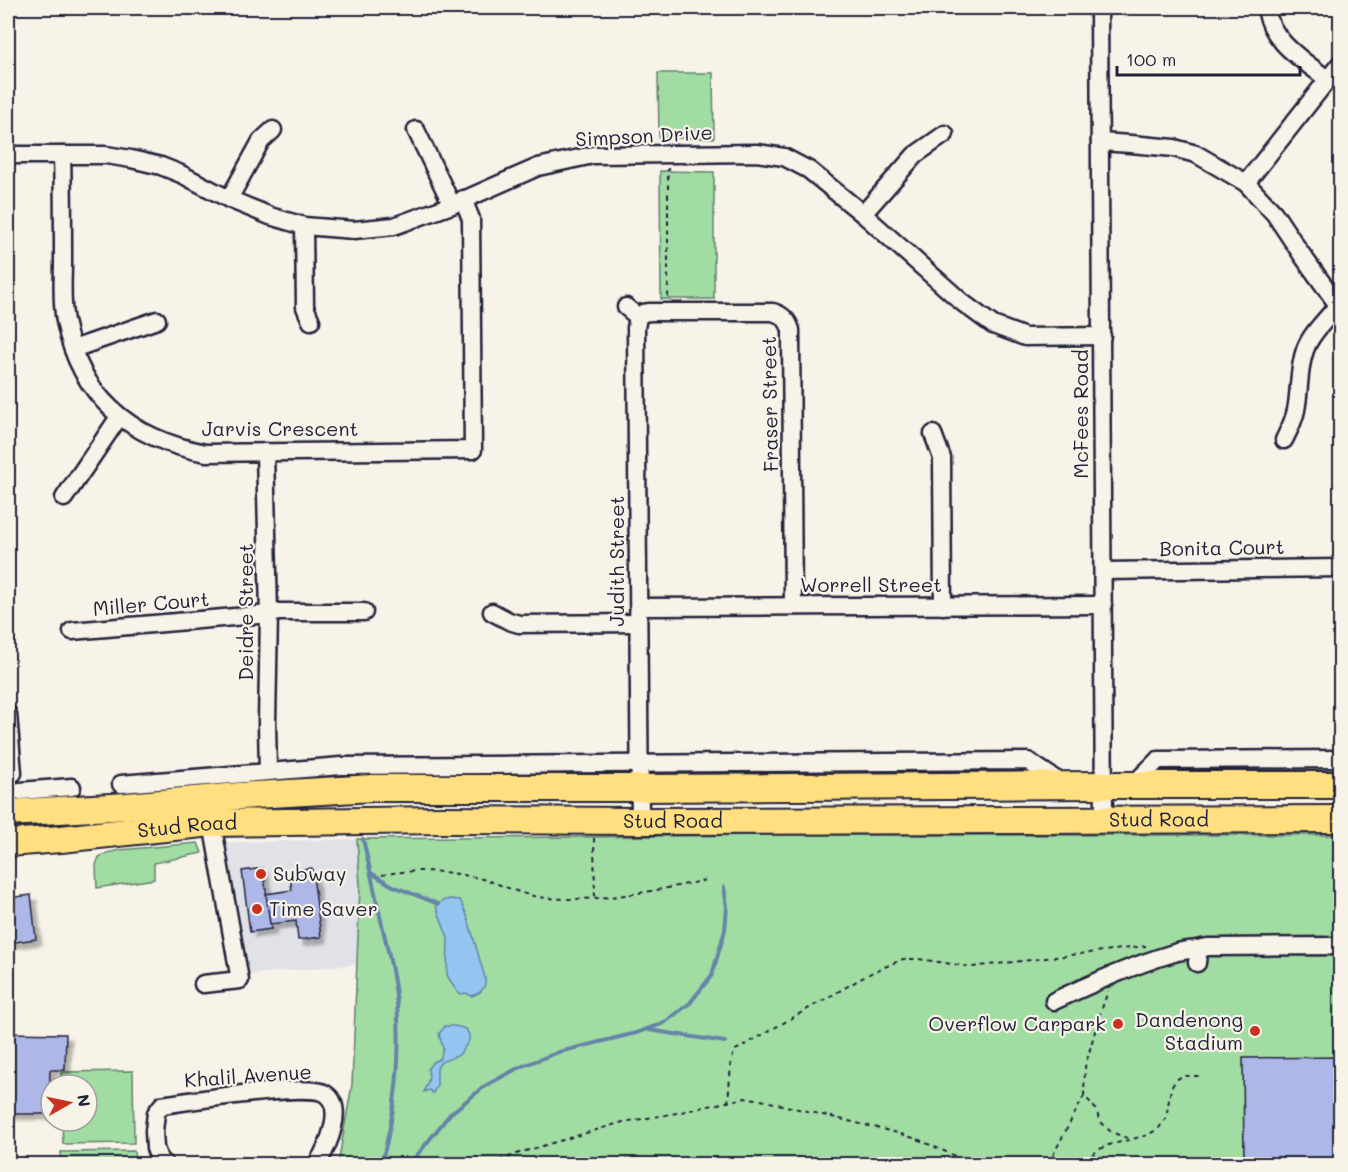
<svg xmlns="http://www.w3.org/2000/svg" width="1348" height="1172" viewBox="0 0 1348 1172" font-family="Mali,sans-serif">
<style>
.built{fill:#e1e1e8}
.green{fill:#a1dda3;stroke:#62806f;stroke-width:1.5}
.water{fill:#94c5f0;stroke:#6684a8;stroke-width:1.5}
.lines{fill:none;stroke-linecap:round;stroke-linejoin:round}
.stream{stroke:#6684a8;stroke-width:4}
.building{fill:#adb7e8;stroke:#22223b;stroke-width:1.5;filter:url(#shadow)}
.minor-casing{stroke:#22223b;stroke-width:21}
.highway-casing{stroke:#22223b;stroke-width:30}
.path{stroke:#22223b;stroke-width:2;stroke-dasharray:4.5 4.5;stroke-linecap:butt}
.minor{stroke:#f7f3e8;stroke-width:16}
.highway{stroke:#ffdf80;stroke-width:26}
.poi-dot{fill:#c8321e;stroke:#f7f3e8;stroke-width:2}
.labels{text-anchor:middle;stroke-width:4.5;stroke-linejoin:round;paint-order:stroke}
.street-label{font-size:20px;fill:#22223b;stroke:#f7f3e8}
.poi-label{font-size:20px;fill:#22223b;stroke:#f7f3e8;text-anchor:start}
</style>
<defs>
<filter id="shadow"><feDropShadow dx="5.5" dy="5.5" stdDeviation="1.5" flood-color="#0004"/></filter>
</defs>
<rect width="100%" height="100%" fill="#f7f3e8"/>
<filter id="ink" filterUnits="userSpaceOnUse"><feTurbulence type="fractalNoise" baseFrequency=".0167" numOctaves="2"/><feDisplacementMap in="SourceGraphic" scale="12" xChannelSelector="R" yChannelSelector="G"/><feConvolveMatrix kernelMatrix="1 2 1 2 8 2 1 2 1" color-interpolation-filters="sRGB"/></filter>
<g filter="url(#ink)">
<polygon class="built" points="357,839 360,886 356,964 237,976 212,843"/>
<g class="green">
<polygon points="658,73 713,73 714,138 659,138"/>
<polygon points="660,171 714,172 714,299 661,299"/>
<polygon points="783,835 1340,835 1340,1164 338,1164 352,1085 360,886 357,839"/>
<polygon points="198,843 202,853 154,863 154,879 97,888 96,865 99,857 107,853 120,850"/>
<polygon points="133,1071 134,1143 63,1144 62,1121 87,1121 87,1085 62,1085 61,1072"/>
<polygon points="134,1151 135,1164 61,1164 61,1152"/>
</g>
<g class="water">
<path d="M450 899 460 900 467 915 485 978C486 989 481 993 471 996L466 993 461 994 457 992 447 975 448 938 436 906 442 901Z"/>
<polygon points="445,1026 455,1026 466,1029 469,1035 469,1041 459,1055 441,1062 437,1068 437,1085 433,1093 429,1090 424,1092 429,1078 428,1068 433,1062 440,1059 443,1049 439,1034"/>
</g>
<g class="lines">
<g class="stream">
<path d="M363 839C370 869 376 899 383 929 389 954 395 979 397 1005 402 1056 395 1116 381 1164"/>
<polyline points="371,873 393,886 438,904"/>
<polyline points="649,1030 725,1042"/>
<polyline points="410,1164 450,1114 485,1086 520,1067 559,1052 636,1033 664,1023 690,1003 712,975 725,930 727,907 724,887"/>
</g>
</g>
<g class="building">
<polygon points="263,868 271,929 250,932 242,871"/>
<polygon points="312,868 321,937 298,940 296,921 270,924 266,894 292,890 289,871"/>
<polygon points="31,895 36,939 8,943 8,898"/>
<polygon points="8,1033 66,1034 65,1070 50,1070 49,1114 8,1114"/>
<polygon points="1340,1057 1340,1164 1244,1164 1243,1058"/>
</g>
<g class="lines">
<g class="minor-casing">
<g id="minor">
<polyline points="1099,8 1104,820"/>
<path d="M1266 8C1271 42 1302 59 1328 80"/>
<polyline points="416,130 452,205"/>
<polyline points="1100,142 1131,144 1174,148 1196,154 1246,183 1274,213 1302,255 1338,305 1340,306"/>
<polyline points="8,155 106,155 131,159 161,166 181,174 229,199 270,216 304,226 354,230 394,226 452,205 538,167 593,155 757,153 784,157 809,170 863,214 963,303 993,325 1025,337 1102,336"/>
<path d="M62 155C63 191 63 226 63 261 63 281 61 301 65 321 80 397 131 439 206 453L473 450 471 219 463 199"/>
<polyline points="1246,183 1340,64"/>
<polyline points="229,199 261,141 273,130"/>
<polyline points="863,214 915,155 945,134"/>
<polyline points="304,226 305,307 311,321"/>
<polyline points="626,307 638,317"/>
<polyline points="638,317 636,328 640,821"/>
<path d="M638 317 643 313 650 312H773C783 315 788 320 791 330L793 606"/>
<polyline points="73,349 157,320"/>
<polyline points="933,434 942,458 943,606"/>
<path d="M1284 440C1289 430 1294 421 1296 410 1300 391 1298 369 1305 350 1311 333 1327 319 1338 305"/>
<polyline points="265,452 269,614 267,723 268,772"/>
<polyline points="64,498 119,417"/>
<polyline points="1103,571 1340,568"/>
<polyline points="639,607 1103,605"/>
<polyline points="492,612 509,621 519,624 638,623"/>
<polyline points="72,631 269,614 280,612 364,612"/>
<polyline points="8,714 13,773 8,775"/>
<polyline points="121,784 341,766 1028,761 1064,785"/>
<polyline points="1133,785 1158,760 1340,759"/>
<polyline points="20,791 72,787"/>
<polyline points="1197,963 1198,954 1202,948 1208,947 1340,946"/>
<polyline points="203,984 240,980 212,823"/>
<path d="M1054 1001C1093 983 1133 965 1174 953 1183 950 1193 950 1202 948"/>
<path d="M165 1164 160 1162 155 1148 154 1131 156 1113 162 1105C188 1101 307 1083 324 1093 347 1106 327 1148 317 1164"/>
</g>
</g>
<g class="highway-casing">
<g id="highway">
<polyline points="8,813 127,806 240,796 373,788 639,788 1104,785 1340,785"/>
<path id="s1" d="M8 843 61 839 212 823 443 820 640 821 1340 819"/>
</g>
</g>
<g class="path">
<polyline points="668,297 668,168"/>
<polyline points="594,838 595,898"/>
<path d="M382 875C415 868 450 871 482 879 501 884 519 894 539 897 596 904 652 891 707 880"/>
<polyline points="1084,1096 1085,1067 1099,1017 1108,991"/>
<polyline points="728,1103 731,1064 734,1051 871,973 903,959 919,959 972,967 1146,946"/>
<polyline points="491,1164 522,1152 623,1122 672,1114 745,1098 757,1099 894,1132 917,1139 973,1164"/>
<polyline points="1050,1164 1054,1153 1084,1096 1093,1105 1101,1122 1111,1132 1130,1139"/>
<polyline points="1077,1164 1105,1146 1148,1135 1159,1128 1166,1118 1171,1088 1176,1080 1182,1076 1200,1076"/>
</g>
<use href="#minor" class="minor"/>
<use href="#highway" class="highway"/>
</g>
</g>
<g class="poi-dot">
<circle cx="261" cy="874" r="6"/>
<circle cx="257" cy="909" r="6"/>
<circle cx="1118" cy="1024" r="6"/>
<circle cx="1255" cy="1031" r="6"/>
</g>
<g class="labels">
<g class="street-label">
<text transform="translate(644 136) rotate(-3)" y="7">Simpson Drive</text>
<text transform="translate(770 404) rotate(-91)" y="7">Fraser Street</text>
<text transform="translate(1081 414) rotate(-90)" y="7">McFees Road</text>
<text x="280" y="436">Jarvis Crescent</text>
<text transform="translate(1222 548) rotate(-1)" y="7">Bonita Court</text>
<text transform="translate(617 561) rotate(-90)" y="7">Judith Street</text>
<text x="871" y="592">Worrell Street</text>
<text transform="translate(151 604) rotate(-5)" y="7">Miller Court</text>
<text transform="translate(246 612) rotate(-90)" y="7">Deidre Street</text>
<text dy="7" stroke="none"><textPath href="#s1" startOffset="666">Stud Road</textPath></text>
<text dy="7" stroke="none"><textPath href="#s1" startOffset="1152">Stud Road</textPath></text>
<text dy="7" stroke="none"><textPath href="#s1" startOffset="180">Stud Road</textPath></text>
<text transform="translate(248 1076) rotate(-4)" y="7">Khalil Avenue</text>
</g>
<g class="poi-label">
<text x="273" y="881">Subway</text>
<text x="269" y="916">Time Saver</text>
<text x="1243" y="1027" text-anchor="end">Dandenong<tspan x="1243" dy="23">Stadium</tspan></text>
<text x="1106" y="1031" text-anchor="end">Overflow Carpark</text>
</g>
</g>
<rect width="1348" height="1172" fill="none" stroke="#f7f3e8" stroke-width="30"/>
<rect x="15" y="15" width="1318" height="1142" fill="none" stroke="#22223b" stroke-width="2" filter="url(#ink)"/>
<g transform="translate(69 1103) rotate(81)"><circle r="28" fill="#f7f3e8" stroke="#a29fa3" stroke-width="1.5"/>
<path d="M0-4.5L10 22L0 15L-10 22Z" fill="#c8321e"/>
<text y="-9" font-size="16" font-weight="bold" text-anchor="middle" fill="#22223b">N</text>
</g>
<path d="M1117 66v9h183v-9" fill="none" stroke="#22223b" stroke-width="3"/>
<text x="1126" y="66" font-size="18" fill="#22223b" stroke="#f7f3e8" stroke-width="4.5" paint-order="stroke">100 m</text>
</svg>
